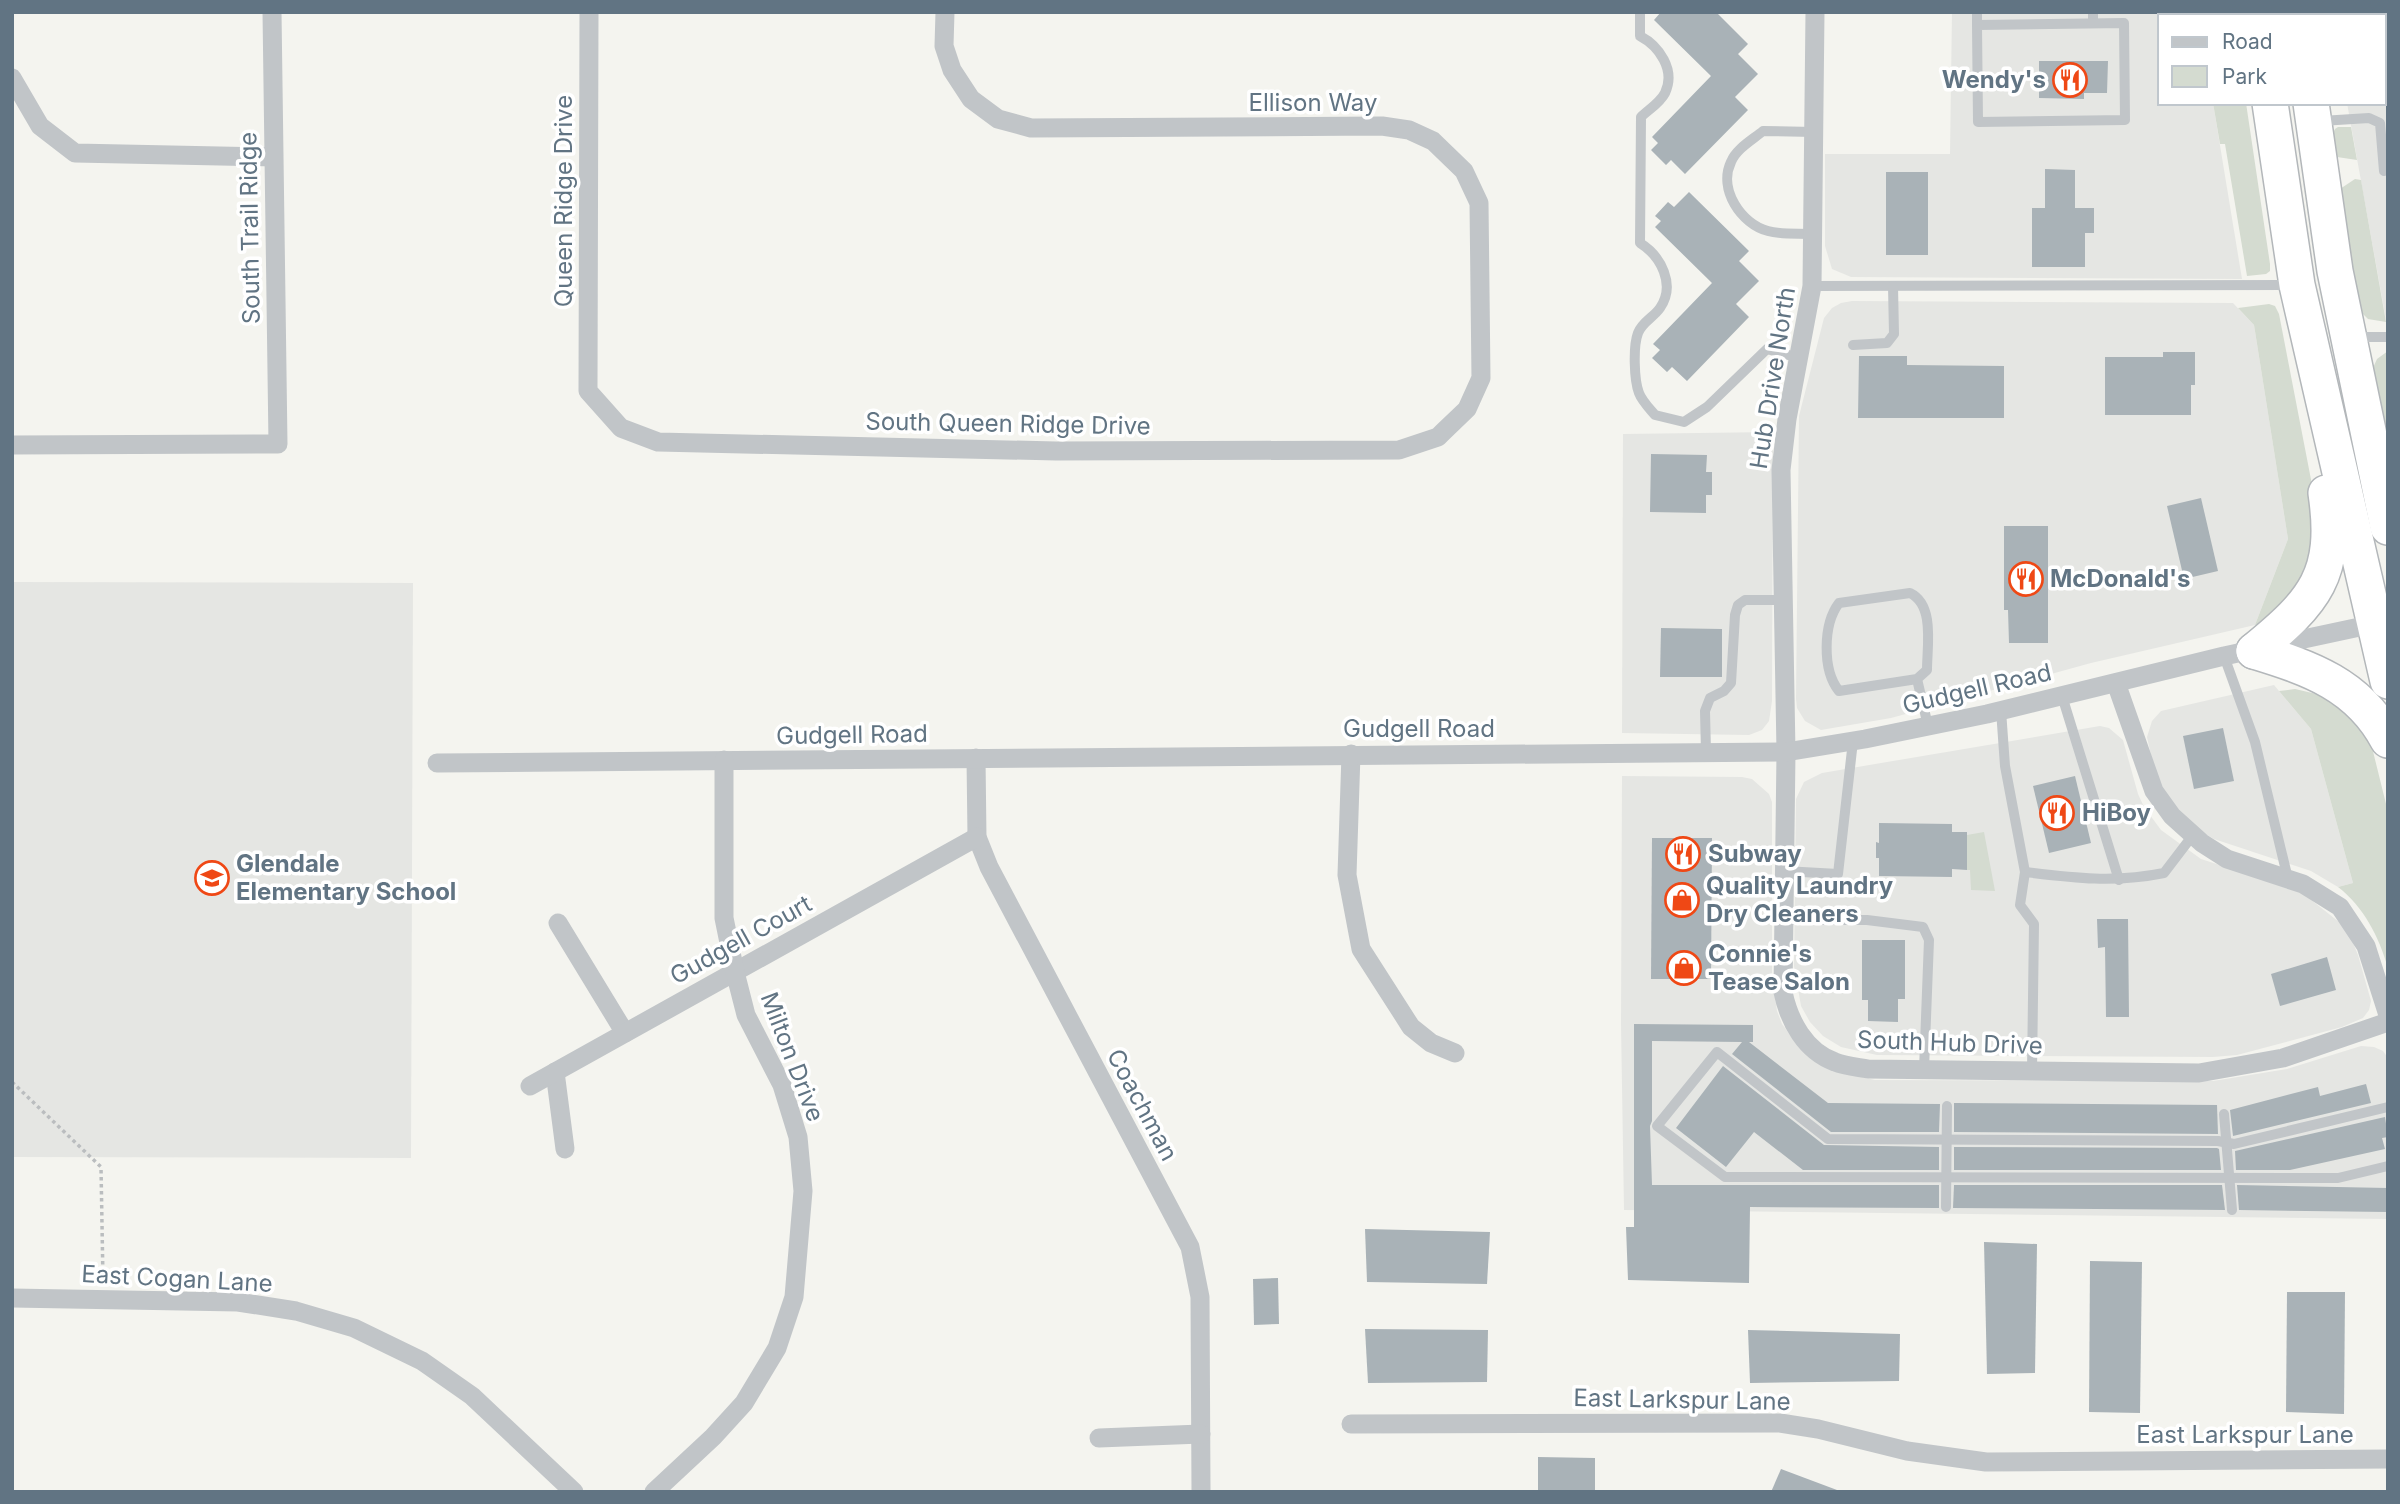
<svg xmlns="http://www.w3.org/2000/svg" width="2400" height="1504" viewBox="0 0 2400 1504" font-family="Inter,sans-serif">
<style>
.built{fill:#e5e6e3}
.green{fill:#d4dbd0}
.building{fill:#a9b2b7}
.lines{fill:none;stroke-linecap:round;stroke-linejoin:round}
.highway-casing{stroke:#b3b7ba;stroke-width:38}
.path{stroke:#babdbf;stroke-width:3.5;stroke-dasharray:3.5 3.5;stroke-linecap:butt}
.lane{stroke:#c1c5c8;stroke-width:10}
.street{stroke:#c1c5c8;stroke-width:19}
.highway{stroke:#fff;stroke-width:35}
.labels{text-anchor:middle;stroke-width:7;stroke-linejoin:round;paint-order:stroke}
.poi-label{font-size:24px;font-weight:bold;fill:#617483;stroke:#fff;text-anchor:start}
.street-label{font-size:24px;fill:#617483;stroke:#fff}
</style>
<rect width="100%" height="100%" fill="#f4f4ef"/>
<g class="built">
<polygon points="1952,12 2167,12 2171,16 2160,16 2160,103 2213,103 2242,279 1851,277 1832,269 1825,246 1825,154 1950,154"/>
<polygon points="2379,12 2388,12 2388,331 2347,103 2384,103 2384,16 2377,16"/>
<polygon points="1852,301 2233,303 2254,325 2288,539 2255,625 2091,663 1891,718 1821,730 1805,721 1797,708 1796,699 1799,416 1824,318 1832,308 1841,303"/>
<polygon points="1773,432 1772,701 1769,721 1762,730 1749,735 1622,733 1623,434"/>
<polygon points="12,582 413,583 411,1158 12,1157"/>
<polygon points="2274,685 2311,729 2353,883 2338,887 2311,871 2214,839 2197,829 2182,817 2157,782 2147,737 2152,721 2161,711"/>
<polygon points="2100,726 2109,728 2123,740 2138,794 2144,807 2161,830 2201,859 2300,891 2339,922 2351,938 2358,955 2371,1001 2369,1010 2363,1018 2342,1027 2237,1055 2213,1057 1877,1055 1841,1047 1823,1036 1810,1022 1801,1006 1794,966 1796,799 1804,782 1822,773"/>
<polygon points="1622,776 1742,777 1752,779 1769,794 1772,802 1772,977 1777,1011 1782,1024 1797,1044 1835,1071 1875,1080 2213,1081 2287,1069 2361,1046 2374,1047 2383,1051 2388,1058 2388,1219 1624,1210 1621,1024"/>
</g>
<g class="green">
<polygon points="2167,12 2231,12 2232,16 2171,16"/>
<polygon points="2213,103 2246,103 2270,264 2270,271 2266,274 2247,276 2225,144 2220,144"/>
<polygon points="2338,127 2351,127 2357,160 2337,157 2332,135 2335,129"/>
<polygon points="2355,179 2361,180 2386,322 2368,319 2359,310 2342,212 2340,189"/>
<polygon points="2269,304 2275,306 2279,314 2320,526 2319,558 2272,620 2255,625 2288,539 2254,325 2238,308"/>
<polygon points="2388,351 2388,458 2372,370 2377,359"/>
<path d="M2295 689 2325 696 2366 723 2388 812V968C2379 937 2364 907 2338 887L2353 883 2311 729 2279 691Z"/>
<polygon points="1984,832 1995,891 1971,890 1970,870 1967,870 1967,835"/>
</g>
<g class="building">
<polygon points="1661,12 1716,12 1748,44 1738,54 1758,74 1735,97 1748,110 1685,174 1671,160 1666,165 1651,150 1658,143 1652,137 1711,76 1654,20"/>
<polygon points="2039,61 2108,61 2107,93 2084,93 2084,99 2039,98"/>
<polygon points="2045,169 2075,170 2075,208 2094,208 2094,233 2085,233 2085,267 2032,267 2032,208 2045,208"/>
<rect x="1886" y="172" width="42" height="83"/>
<polygon points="1689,192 1749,251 1739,261 1759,281 1736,304 1749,317 1687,381 1672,367 1667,372 1652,358 1660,350 1653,344 1712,283 1655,227 1661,221 1655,216 1668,202 1674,207"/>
<polygon points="2163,352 2195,352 2195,385 2191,385 2191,415 2105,415 2105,357 2163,357"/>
<polygon points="1859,356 1907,356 1907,365 2004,366 2004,418 1858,418"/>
<polygon points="1651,454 1707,455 1706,472 1712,472 1712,495 1706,495 1706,513 1650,512"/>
<polygon points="2201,498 2218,571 2184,579 2167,506"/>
<polygon points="2004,526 2048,526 2048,643 2009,643 2008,610 2004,610"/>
<polygon points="1661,628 1722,629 1722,677 1660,677"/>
<polygon points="2223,728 2234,781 2194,789 2183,736"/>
<polygon points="2075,776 2091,843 2049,853 2033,786"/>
<polygon points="1879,823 1952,824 1952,832 1967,832 1967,870 1952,869 1952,877 1879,876 1879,858 1876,858 1876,842 1879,843"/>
<polygon points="1652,838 1712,838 1711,979 1651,979"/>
<polygon points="2097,919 2128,919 2129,1017 2106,1017 2105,947 2098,948"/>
<polygon points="1862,940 1905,940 1905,999 1898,999 1898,1022 1868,1021 1868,1000 1862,1000"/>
<polygon points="2327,957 2336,990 2280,1006 2271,974"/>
<polygon points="1634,1024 1753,1025 1753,1042 1749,1042 1828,1103 1940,1104 1939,1132 1831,1132 1732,1054 1742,1042 1652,1041 1652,1121 1650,1126 1652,1185 1939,1185 1939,1208 1750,1207 1749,1283 1628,1280 1626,1227 1634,1227"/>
<polygon points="1723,1066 1824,1145 1939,1147 1939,1170 1803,1170 1754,1132 1726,1167 1676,1128"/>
<polygon points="2366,1084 2371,1103 2233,1136 2230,1110 2318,1087 2320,1096"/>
<polygon points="1954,1103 2217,1105 2218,1134 1954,1132"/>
<polygon points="2385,1117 2388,1137 2382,1138 2385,1149 2290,1170 2236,1170 2235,1151"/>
<polygon points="1954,1147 2217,1148 2219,1149 2221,1170 1954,1170"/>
<polygon points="1954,1185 2222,1185 2225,1210 1953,1208"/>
<polygon points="2237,1185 2388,1188 2388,1212 2239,1210"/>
<polygon points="1365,1229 1490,1232 1487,1284 1367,1282"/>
<polygon points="1984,1242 2037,1244 2035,1373 1987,1374"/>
<polygon points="2090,1261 2142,1262 2140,1413 2089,1412"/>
<polygon points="1278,1278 1279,1324 1254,1325 1253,1279"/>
<polygon points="2287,1292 2345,1292 2344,1414 2286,1412"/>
<polygon points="1365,1329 1488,1330 1487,1382 1368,1383"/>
<polygon points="1748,1330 1900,1334 1899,1381 1750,1383"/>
<polygon points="1538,1457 1595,1458 1595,1492 1538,1492"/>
<polygon points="1781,1469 1837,1490 1836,1492 1771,1492"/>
</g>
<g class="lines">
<g class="highway-casing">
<g id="highway">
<polyline points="2257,12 2257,16"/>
<polyline points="2318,16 2320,12"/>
<polyline points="2270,103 2297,285 2388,681"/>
<polyline points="2311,103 2335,271 2388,527"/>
<path d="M2254 651C2315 601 2338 575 2326 493"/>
<path d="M2254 651C2310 668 2359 685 2388 740"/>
</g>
</g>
<polyline class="path" points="12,1082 101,1167 103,1281"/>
<g class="lane">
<path d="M1640 12V36C1659 46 1676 70 1665 93 1660 103 1648 110 1641 117L1640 243C1661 256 1676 285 1660 308 1654 317 1642 322 1638 333 1633 346 1634 380 1639 393 1642 401 1649 408 1655 415L1684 422 1707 407 1767 349 1799 358"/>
<polyline points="2093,12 2093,23"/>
<polyline points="1977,25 2124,23 2125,120 1978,122 1977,25 1977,12"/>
<polyline points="2321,121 2369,118 2380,123 2384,171"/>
<path d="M1813 234C1799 233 1782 235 1768 231 1741 224 1718 189 1731 162 1736 149 1752 140 1763 131L1814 132"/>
<polyline points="1812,286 2290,285"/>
<polyline points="2356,337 2388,337"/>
<polyline points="1853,345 1887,343 1894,334 1893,286"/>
<polyline points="2224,656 2255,742 2288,879"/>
<path d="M1917 679 1839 691C1822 670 1823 624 1839 603L1910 593C1935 605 1927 646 1927 670L1917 679 1928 726"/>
<polyline points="2062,696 2119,880"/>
<polyline points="2001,710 2005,766 2025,872 2020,905 2034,924 2032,1071"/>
<polyline points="1706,752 1705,711 1710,698 1724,691 1731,683 1735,615 1738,605 1745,600 1783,600"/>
<polyline points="1784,871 1838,874 1853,741"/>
<path d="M2025 872C2074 878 2115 883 2164 873L2193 835"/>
<polyline points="1784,920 1867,920 1923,927 1929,940 1924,1070"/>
<polyline points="2388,1107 2234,1144 2218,1141 1828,1139 1717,1052 1657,1126 1725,1177 2338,1178 2388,1166"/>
<polyline points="2224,1114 2232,1210"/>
<polyline points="1946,1207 1947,1106"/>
</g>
<g class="street">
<polyline points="589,12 588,391 621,428 658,442 1056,451 1399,450 1438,437 1443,432 1467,409 1481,378 1479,203 1464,171 1433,141 1409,130 1382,126 1031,128 998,119 971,99 952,70 944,46 945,12"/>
<path d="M1815 12 1812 286 1787 419 1781 470 1786 752 1783 992C1789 1021 1805 1051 1835 1062 1845 1066 1857 1067 1868 1069L2199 1073 2283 1058 2388 1022"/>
<polyline points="12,78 40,126 75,153 273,157"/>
<polyline points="12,445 278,444 272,12"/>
<polyline points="2116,683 2154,791 2172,816 2202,843 2227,859 2303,884 2340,907 2366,946 2388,1015"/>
<polyline points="1351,754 1347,875 1361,949 1411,1027 1431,1043 1455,1053"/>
<polyline points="976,758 977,837 989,867 1190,1247 1200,1297 1201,1492"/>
<polyline points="437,763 1786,752 1865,739 1987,714 2224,656 2383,622"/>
<polyline points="558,923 625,1033"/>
<polyline points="555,1072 565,1149"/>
<polyline points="530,1086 977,837"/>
<polyline points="12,1298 238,1302 296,1311 354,1328 422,1361 472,1396 574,1492"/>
<polyline points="1351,1424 1780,1423 1818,1429 1907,1451 1986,1462 2388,1459"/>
<polyline points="1099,1438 1201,1434"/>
<polyline points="654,1492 713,1437 744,1403 777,1348 794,1297 803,1191 798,1137 782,1085 746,1015 735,972 724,918 724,760"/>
</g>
<use href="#highway" class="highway"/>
</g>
<defs>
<g id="restaurant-ring" transform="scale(1.75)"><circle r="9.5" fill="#fff" stroke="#ef4815" stroke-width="1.5"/><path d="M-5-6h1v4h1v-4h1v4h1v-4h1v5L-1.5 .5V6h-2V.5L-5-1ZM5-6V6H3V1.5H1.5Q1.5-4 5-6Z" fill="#ef4815"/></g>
<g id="school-ring" transform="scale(1.75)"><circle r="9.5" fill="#fff" stroke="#ef4815" stroke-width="1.5"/><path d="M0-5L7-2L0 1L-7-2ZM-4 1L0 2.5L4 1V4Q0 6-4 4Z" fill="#ef4815"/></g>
<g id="shop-ring" transform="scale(1.75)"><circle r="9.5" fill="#fff" stroke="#ef4815" stroke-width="1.5"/><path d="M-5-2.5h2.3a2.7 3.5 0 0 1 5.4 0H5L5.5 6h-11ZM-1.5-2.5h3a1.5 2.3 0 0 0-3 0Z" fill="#ef4815"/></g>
</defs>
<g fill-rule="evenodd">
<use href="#restaurant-ring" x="2070" y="80"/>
<use href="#restaurant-ring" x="2026" y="579"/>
<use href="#restaurant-ring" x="2057" y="813"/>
<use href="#restaurant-ring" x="1683" y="854"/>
<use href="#school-ring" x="212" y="878"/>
<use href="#shop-ring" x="1682" y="900"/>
<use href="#shop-ring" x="1684" y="968"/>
</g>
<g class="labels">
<g class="poi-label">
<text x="2046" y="88" text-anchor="end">Wendy's</text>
<text x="2050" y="587">McDonald's</text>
<text x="2082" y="821">HiBoy</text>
<text x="1708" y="862">Subway</text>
<text x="236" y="872">Glendale<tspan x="236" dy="28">Elementary School</tspan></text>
<text x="1706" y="894">Quality Laundry<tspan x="1706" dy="28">Dry Cleaners</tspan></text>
<text x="1708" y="962">Connie's<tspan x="1708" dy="28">Tease Salon</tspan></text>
</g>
<g class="street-label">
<text x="1313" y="111">Ellison Way</text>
<text transform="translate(564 201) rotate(-90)" y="8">Queen Ridge Drive</text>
<text transform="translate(250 228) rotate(-91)" y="8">South Trail Ridge</text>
<text transform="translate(1773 378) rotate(-81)" y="8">Hub Drive North</text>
<text transform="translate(1008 424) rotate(1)" y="8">South Queen Ridge Drive</text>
<text transform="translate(1977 689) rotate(-13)" y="8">Gudgell Road</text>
<text x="1419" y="737">Gudgell Road</text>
<text transform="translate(852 735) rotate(-1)" y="8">Gudgell Road</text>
<text transform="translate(741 940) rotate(-29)" y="8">Gudgell Court</text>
<text transform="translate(1950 1043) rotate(2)" y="8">South Hub Drive</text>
<text transform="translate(792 1057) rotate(69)" y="8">Milton Drive</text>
<text transform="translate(1142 1105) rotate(62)" y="8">Coachman</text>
<text transform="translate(177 1279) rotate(3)" y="8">East Cogan Lane</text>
<text transform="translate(1682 1400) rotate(1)" y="8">East Larkspur Lane</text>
<text x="2245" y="1443">East Larkspur Lane</text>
</g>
</g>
<rect width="2400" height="1504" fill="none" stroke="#617483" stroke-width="28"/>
<rect x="2158" y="14" width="228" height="91" fill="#ffffff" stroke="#c0c7cd" stroke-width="2"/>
<rect x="2172" y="37" width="35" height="10" fill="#c1c5c8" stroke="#c0c7cd" stroke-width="2"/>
<text x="2222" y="49" font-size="21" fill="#617483">Road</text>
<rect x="2172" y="66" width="35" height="21" fill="#d4dbd0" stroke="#c0c7cd" stroke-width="2"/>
<text x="2222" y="84" font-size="21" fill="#617483">Park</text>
</svg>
